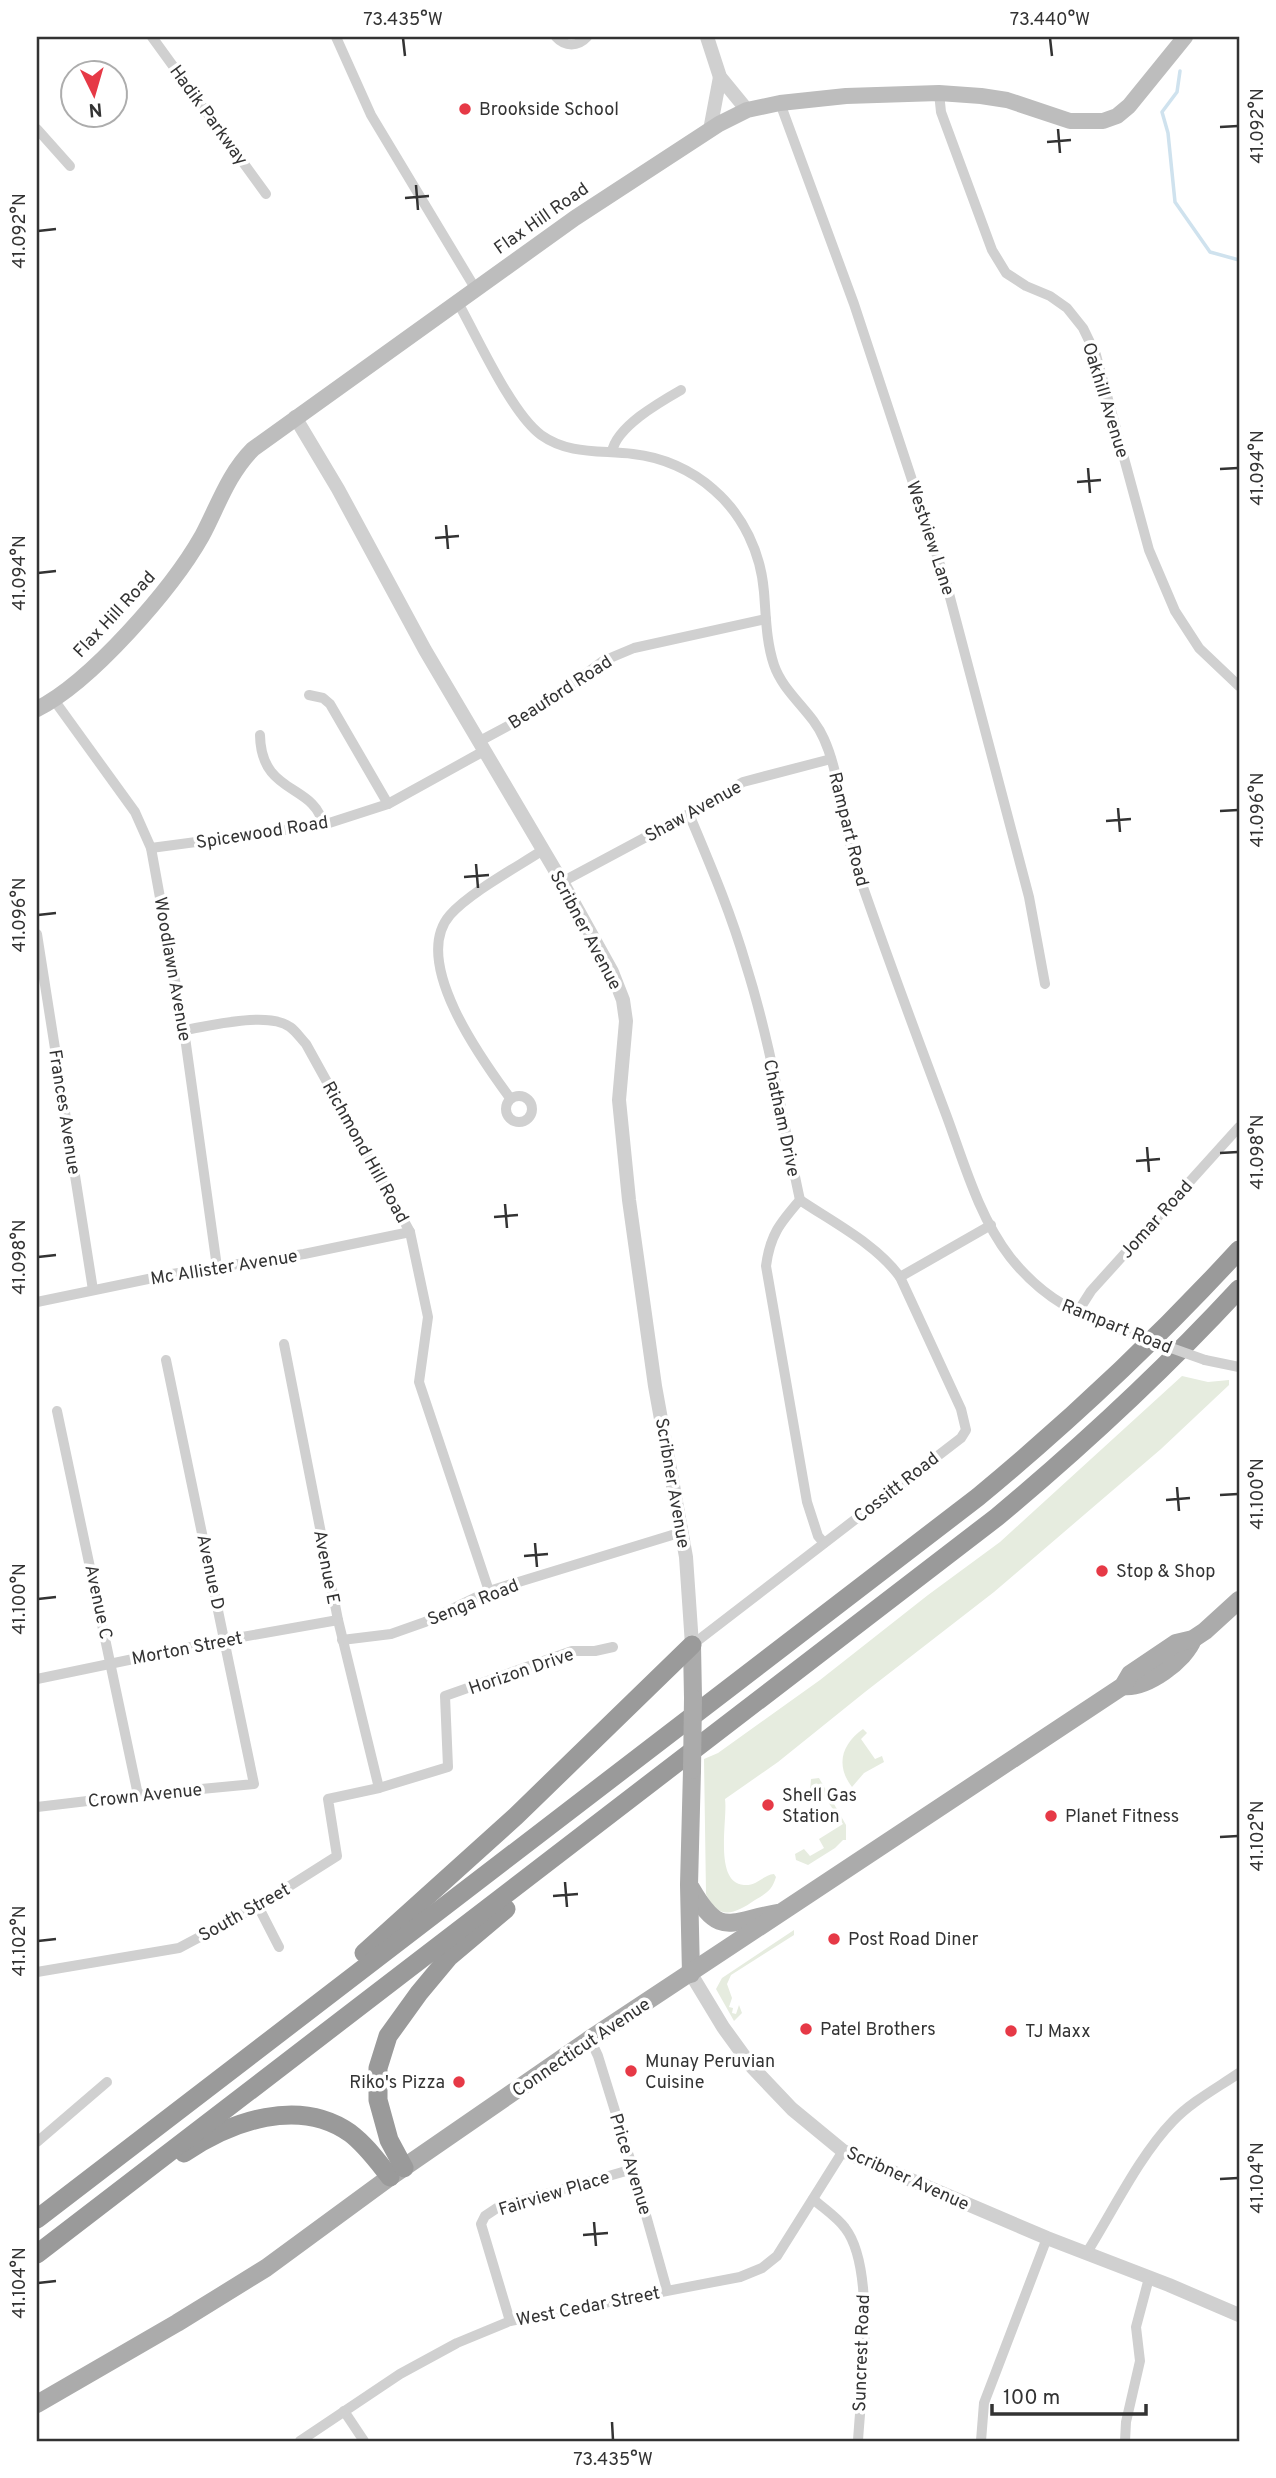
<svg xmlns="http://www.w3.org/2000/svg" width="1276" height="2478" viewBox="0 0 1276 2478" font-family="Overpass,sans-serif">
<style>
.green{fill:#e6ecdf}
.lines{fill:none;stroke-linecap:round;stroke-linejoin:round}
.stream{stroke:#cfe2ee;stroke-width:3.5}
.minor{stroke:#d0d0d0;stroke-width:10}
.tertiary{stroke:#d0d0d0;stroke-width:14}
.secondary{stroke:#bdbdbd;stroke-width:16}
.primary{stroke:#ababab;stroke-width:18}
.motorway{stroke:#9a9a9a;stroke-width:19}
.minor-bridge{stroke:#d0d0d0;stroke-width:10}
.primary-bridge{stroke:#ababab;stroke-width:18}
.ticks{fill:none;stroke:#333;stroke-width:2.5}
.poi-dot{fill:#e63946;stroke:#fff;stroke-width:2.5}
.labels{text-anchor:middle;stroke-width:7;stroke-linejoin:round;paint-order:stroke}
.poi-label{font-size:18px;fill:#333;stroke:#fff;text-anchor:start}
.street-label{font-size:18px;fill:#333;stroke:#fff}
.neatline{fill:none;stroke:#333;stroke-width:2.5}
.ticks-label{font-size:18px;text-anchor:middle;fill:#333}
</style>
<rect width="100%" height="100%" fill="#fff"/>
<g class="green">
<path d="M1182 1376 1208 1382 1229 1380V1385L1161 1449 994 1592 865 1692 778 1762 725 1799C728 1819 713 1883 744 1885 757 1886 763 1875 774 1874L776 1877C772 1890 767 1893 755 1900 735 1914 718 1921 706 1894L704 1759 718 1753 820 1680 928 1595 1000 1542Z"/>
<path d="M863 1729 867 1733 861 1739 875 1759 882 1756 884 1762 864 1773 852 1787C835 1765 842 1744 863 1729Z"/>
<polygon points="819,1778 846,1825 846,1840 843,1840 835,1848 808,1865 796,1860 795,1854 804,1849 810,1856 824,1848 819,1839 843,1824 820,1790 813,1794 810,1791 811,1779"/>
<polygon points="794,1930 794,1935 731,1975 727,1984 732,1998 729,2007 733,2008 732,2013 736,2014 739,2005 742,2013 734,2021 716,1989 722,1978"/>
</g>
<g class="lines">
<polyline class="stream" points="1180,71 1177,92 1162,112 1168,133 1175,202 1210,252 1239,260"/>
<g class="minor">
<polyline points="152,37 266,194"/>
<polyline points="336,37 371,115 475,288"/>
<path d="M556 37C565 47 578 47 587 37"/>
<polyline points="939,93 941,112 992,250 1006,273 1026,286 1050,296 1067,308 1083,328 1096,355 1149,550 1175,611 1199,648 1239,686"/>
<polyline points="780,103 854,304 947,586 1029,897 1045,984"/>
<polyline points="37,129 70,166"/>
<path d="M457 301C477 336 511 413 541 435 569 455 601 450 633 454 662 457 692 470 714 490 743 515 761 553 764 592 766 616 766 641 774 665 784 694 812 711 824 739 837 768 840 801 847 831 851 850 857 869 863 887 890 964 918 1040 947 1117 964 1163 979 1217 1010 1257 1044 1300 1078 1315 1129 1333"/>
<path d="M612 452C616 427 660 402 681 390"/>
<polyline points="309,695 323,698 330,704 388,804"/>
<polyline points="54,700 135,812 151,848 184,1030 217,1267"/>
<path d="M260 735C261 796 315 783 323 825"/>
<polyline points="478,742 534,712 603,661 634,648 766,619"/>
<path d="M689 814C710 864 731 913 746 965 770 1041 783 1122 800 1200"/>
<polyline points="151,848 323,825 388,804 484,751"/>
<polyline points="562,882 689,814 743,782 831,759"/>
<polyline points="37,934 93,1290"/>
<path d="M184 1030C211 1026 268 1011 290 1027 296 1031 301 1039 306 1044L410 1232 428 1317 419 1382 489 1591"/>
<circle cx="519" cy="1109" r="13"/>
<path d="M510 1098C482 1060 410 961 450 915 469 893 517 867 543 850"/>
<path d="M800 1200C780 1223 770 1235 766 1266L807 1502 818 1536 824 1543"/>
<polyline points="900,1277 991,1225"/>
<polyline points="37,1302 172,1274 304,1254 410,1232"/>
<polyline points="1077,1313 1091,1291 1239,1127"/>
<polyline points="284,1344 338,1620 379,1788"/>
<polyline points="1205,1360 1239,1367"/>
<polyline points="57,1411 138,1795"/>
<polyline points="342,1640 391,1634 425,1622 489,1591 682,1532"/>
<path d="M692 1645 961 1438 966 1430 961 1409 900 1277C876 1244 834 1223 800 1200"/>
<polyline points="37,1679 225,1640 338,1620"/>
<polyline points="37,1807 138,1795 254,1784 166,1360"/>
<polyline points="258,1906 279,1947"/>
<polyline points="37,1972 179,1948 258,1906 337,1856 328,1799 379,1788 448,1767 445,1696 572,1651 595,1651 613,1647"/>
<polyline points="590,2039 598,2056 633,2169 667,2290"/>
<polyline points="37,2142 107,2082"/>
<path d="M813 2199C823 2208 837 2217 845 2228 877 2269 861 2390 858 2441"/>
<path d="M1086 2254C1112 2213 1139 2156 1173 2121 1191 2102 1217 2088 1239 2073"/>
<polyline points="510,2321 481,2224 485,2216 497,2208 633,2169"/>
<polyline points="344,2411 364,2441"/>
<polyline points="300,2441 400,2374 457,2343 510,2321 740,2277 762,2268 777,2256 843,2151"/>
<polyline points="981,2441 984,2403 1047,2238"/>
<polyline points="1125,2441 1126,2422 1140,2361 1136,2327 1149,2278"/>
</g>
<g class="tertiary">
<polyline points="707,37 720,77 747,110"/>
<polyline points="710,130 720,77"/>
<polyline points="295,417 338,489 425,650 562,882 612,972 623,1000 626,1021 619,1100 629,1200 655,1386 686,1557 692,1645"/>
<polyline points="691,1974 723,2027 752,2067 792,2109 843,2151 1047,2238 1169,2285 1239,2315"/>
</g>
<path class="secondary" d="M37 709C91 682 172 589 202 536 218 506 228 474 253 449L575 218 719 124 747 110 780 103 846 96 939 93 981 96 1007 100 1070 121H1103L1117 116 1129 106 1185 37"/>
<g class="primary">
<polyline points="692,1645 693,1698"/>
<path d="M1123 1686C1146 1689 1186 1660 1193 1639"/>
<path d="M691 1888C720 1938 727 1922 777 1913"/>
<polyline points="691,1974 689,1885 692,1770"/>
<polyline points="37,2404 177,2323 266,2268 390,2177 590,2039 1123,1686 1130,1674 1176,1643 1193,1639 1205,1631 1239,1600"/>
</g>
<g class="motorway">
<polyline points="364,1953 516,1816 692,1645"/>
<path d="M184 2153C231 2121 299 2097 350 2133 366 2145 378 2162 390 2177"/>
<polyline points="404,2168 389,2140 378,2100 378,2068 388,2036 419,1993 449,1957 506,1909"/>
<path d="M37 2219 978 1497C1071 1420 1158 1338 1239 1250"/>
<path d="M37 2254 997 1517C1082 1446 1163 1371 1239 1289"/>
</g>
<polyline class="minor-bridge" points="1129,1333 1205,1360"/>
<polyline class="primary-bridge" points="692,1770 693,1698"/>
</g>
<path class="ticks" d="M403 38 405 56M1050 38 1052 56M1220 127 1238 126M1058 129 1060 153M1047 142 1071 140M416 185 418 210M405 198 429 196M38 231 56 229M1088 468 1090 493M1220 469 1238 468M1077 482 1101 480M446 525 448 549M435 538 459 536M38 573 56 571M1118 808 1120 832M1220 811 1238 810M1106 821 1131 819M476 864 478 888M464 877 489 875M38 915 56 913M1147 1147 1149 1172M1220 1153 1238 1152M1136 1161 1160 1159M505 1204 507 1228M494 1217 518 1215M38 1257 56 1255M1177 1487 1179 1511M1220 1495 1238 1494M1166 1500 1190 1498M535 1543 537 1567M524 1556 548 1554M38 1599 56 1597M1220 1837 1238 1836M565 1882 567 1907M553 1896 578 1894M38 1941 56 1939M1220 2179 1238 2178M594 2222 596 2246M583 2235 608 2233M38 2283 56 2281M612 2422 613 2440"/>
<g class="poi-dot">
<circle cx="465" cy="109" r="7"/>
<circle cx="1102" cy="1571" r="7"/>
<circle cx="768" cy="1805" r="7"/>
<circle cx="1051" cy="1816" r="7"/>
<circle cx="834" cy="1939" r="7"/>
<circle cx="806" cy="2029" r="7"/>
<circle cx="1011" cy="2031" r="7"/>
<circle cx="631" cy="2071" r="7"/>
<circle cx="459" cy="2082" r="7"/>
</g>
<g class="labels">
<g class="poi-label">
<text x="479" y="115">Brookside School</text>
<text x="1116" y="1577">Stop &amp; Shop</text>
<text x="782" y="1801">Shell Gas<tspan x="782" dy="21">Station</tspan></text>
<text x="1065" y="1822">Planet Fitness</text>
<text x="848" y="1945">Post Road Diner</text>
<text x="820" y="2035">Patel Brothers</text>
<text x="1025" y="2037">TJ Maxx</text>
<text x="645" y="2067">Munay Peruvian<tspan x="645" dy="21">Cuisine</tspan></text>
<text x="445" y="2088" text-anchor="end">Riko's Pizza</text>
</g>
<g class="street-label">
<text transform="translate(209 115) rotate(54)" y="6">Hadik Parkway</text>
<text transform="translate(541 218) rotate(-35)" y="6">Flax Hill Road</text>
<text transform="translate(1106 400) rotate(73)" y="6">Oakhill Avenue</text>
<text transform="translate(931 538) rotate(72)" y="6">Westview Lane</text>
<text transform="translate(114 614) rotate(-47)" y="6">Flax Hill Road</text>
<text transform="translate(560 692) rotate(-33)" y="6">Beauford Road</text>
<text transform="translate(693 811) rotate(-29)" y="6">Shaw Avenue</text>
<text transform="translate(849 829) rotate(76)" y="6">Rampart Road</text>
<text transform="translate(262 832) rotate(-9)" y="6">Spicewood Road</text>
<text transform="translate(586 930) rotate(62)" y="6">Scribner Avenue</text>
<text transform="translate(173 969) rotate(80)" y="6">Woodlawn Avenue</text>
<text transform="translate(65 1112) rotate(81)" y="6">Frances Avenue</text>
<text transform="translate(782 1118) rotate(78)" y="6">Chatham Drive</text>
<text transform="translate(366 1152) rotate(61)" y="6">Richmond Hill Road</text>
<text transform="translate(1156 1219) rotate(-48)" y="6">Jomar Road</text>
<text transform="translate(224 1267) rotate(-9)" y="6">Mc Allister Avenue</text>
<text transform="translate(1117 1326) rotate(22)" y="6">Rampart Road</text>
<text transform="translate(673 1483) rotate(80)" y="6">Scribner Avenue</text>
<text transform="translate(896 1487) rotate(-38)" y="6">Cossitt Road</text>
<text transform="translate(327 1567) rotate(79)" y="6">Avenue E</text>
<text transform="translate(211 1572) rotate(78)" y="6">Avenue D</text>
<text transform="translate(99 1602) rotate(78)" y="6">Avenue C</text>
<text transform="translate(473 1602) rotate(-22)" y="6">Senga Road</text>
<text transform="translate(187 1648) rotate(-11)" y="6">Morton Street</text>
<text transform="translate(521 1671) rotate(-19)" y="6">Horizon Drive</text>
<text transform="translate(145 1795) rotate(-6)" y="6">Crown Avenue</text>
<text transform="translate(244 1912) rotate(-29)" y="6">South Street</text>
<text transform="translate(581 2047) rotate(-34)" y="6">Connecticut Avenue</text>
<text transform="translate(631 2164) rotate(73)" y="6">Price Avenue</text>
<text transform="translate(908 2178) rotate(24)" y="6">Scribner Avenue</text>
<text transform="translate(554 2193) rotate(-17)" y="6">Fairview Place</text>
<text transform="translate(588 2306) rotate(-11)" y="6">West Cedar Street</text>
<text transform="translate(861 2353) rotate(-88)" y="6">Suncrest Road</text>
</g>
</g>
<rect width="1276" height="2478" fill="none" stroke="#ffffff" stroke-width="77"/>
<g transform="translate(94 94) rotate(175)"><circle r="33" fill="#ffffff" stroke="#adadad" stroke-width="2"/>
<path d="M0-5L12 26L0 18L-12 26Z" fill="#e63946"/>
<text y="-10" font-size="19" font-weight="bold" text-anchor="middle" fill="#333333">N</text>
</g>
<path d="M992 2404v10h154v-10" fill="none" stroke="#333333" stroke-width="3.5"/>
<text x="1003" y="2404" font-size="21" fill="#333333" stroke="#ffffff" stroke-width="5" paint-order="stroke">100 m</text>
<rect x="38" y="38" width="1200" height="2402" class="neatline"/>
<g class="ticks-label">
<text x="403" y="25">73.435°W</text>
<text x="1050" y="25">73.440°W</text>
<text transform="translate(1257 126) rotate(-90)" y="6">41.092°N</text>
<text transform="translate(19 231) rotate(-90)" y="6">41.092°N</text>
<text transform="translate(1257 468) rotate(-90)" y="6">41.094°N</text>
<text transform="translate(19 573) rotate(-90)" y="6">41.094°N</text>
<text transform="translate(1257 810) rotate(-90)" y="6">41.096°N</text>
<text transform="translate(19 915) rotate(-90)" y="6">41.096°N</text>
<text transform="translate(1257 1152) rotate(-90)" y="6">41.098°N</text>
<text transform="translate(19 1257) rotate(-90)" y="6">41.098°N</text>
<text transform="translate(1257 1494) rotate(-90)" y="6">41.100°N</text>
<text transform="translate(19 1599) rotate(-90)" y="6">41.100°N</text>
<text transform="translate(1257 1836) rotate(-90)" y="6">41.102°N</text>
<text transform="translate(19 1941) rotate(-90)" y="6">41.102°N</text>
<text transform="translate(1257 2178) rotate(-90)" y="6">41.104°N</text>
<text transform="translate(19 2283) rotate(-90)" y="6">41.104°N</text>
<text x="613" y="2465">73.435°W</text>
</g>
</svg>
